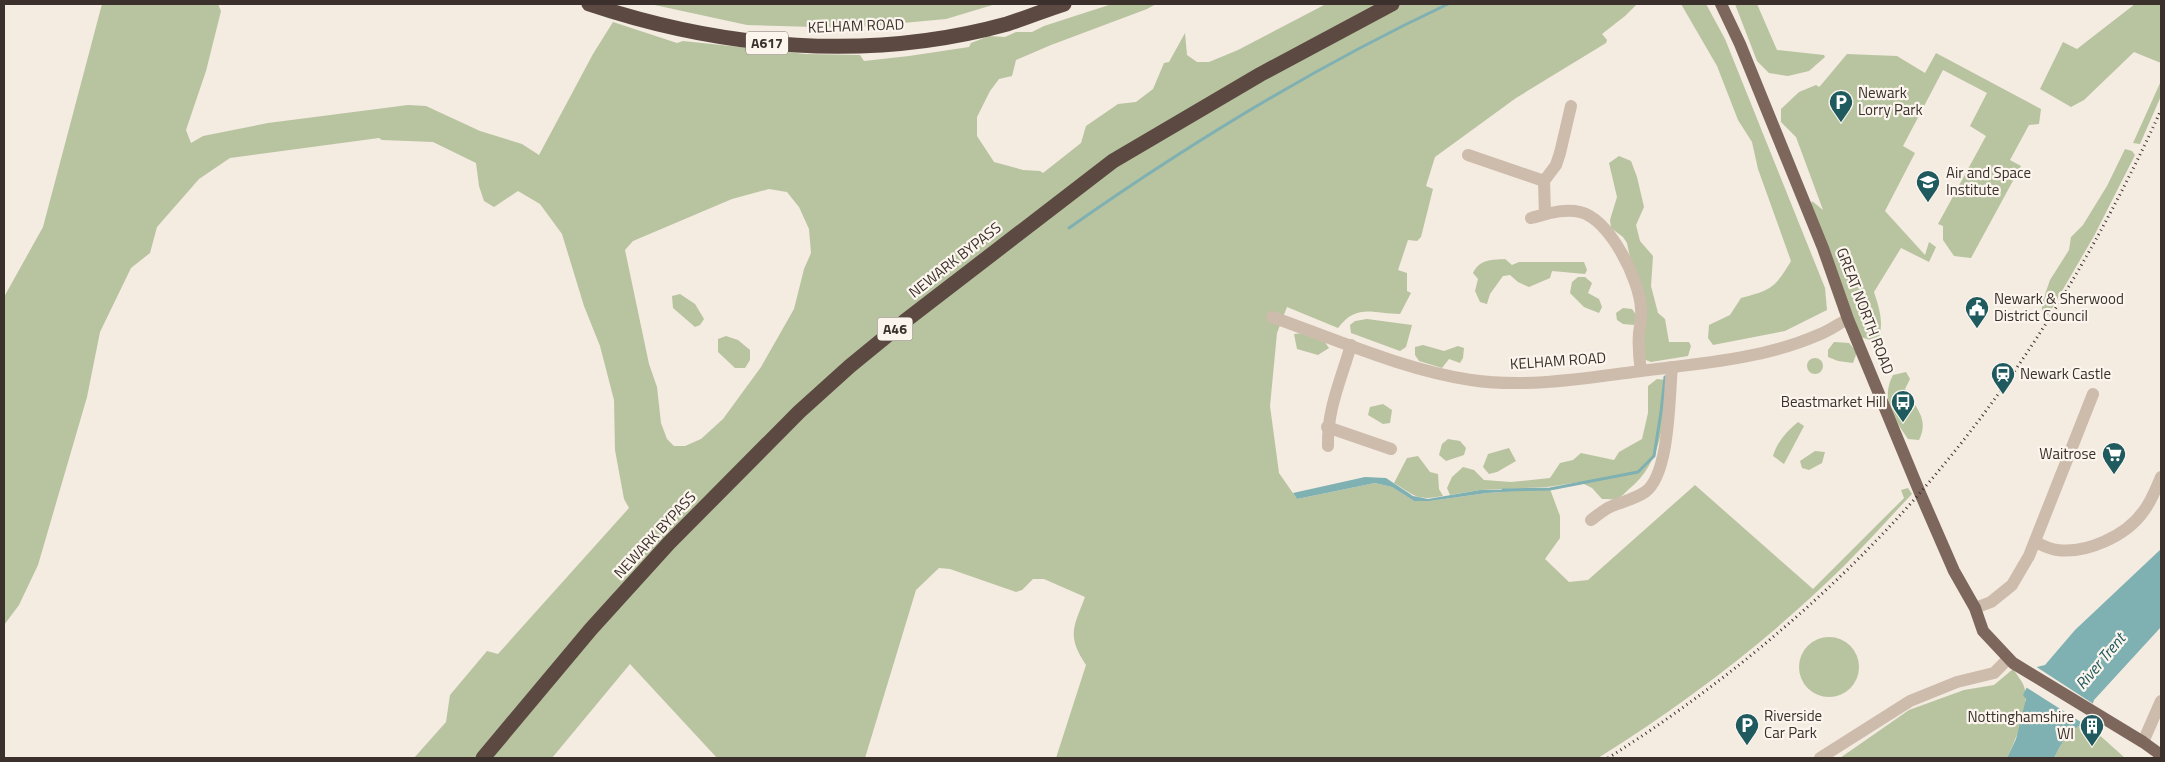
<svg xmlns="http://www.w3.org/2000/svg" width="2165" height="762" viewBox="0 0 2165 762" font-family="'Titillium Web',sans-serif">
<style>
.green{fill:#b8c4a0;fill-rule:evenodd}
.water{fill:#7fb0b2}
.pier{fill:#f4ebe1}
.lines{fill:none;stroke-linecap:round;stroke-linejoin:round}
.stream{stroke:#7fb0b2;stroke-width:3}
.minor{stroke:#cdbbac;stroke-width:12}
.major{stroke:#7d675c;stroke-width:12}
.highway{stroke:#5c4a42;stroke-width:15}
.rail{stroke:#3b302b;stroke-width:3;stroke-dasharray:1 4;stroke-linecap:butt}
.labels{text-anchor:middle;stroke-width:4.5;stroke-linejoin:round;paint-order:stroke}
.shield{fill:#fbf5ee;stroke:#756b66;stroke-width:1}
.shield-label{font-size:14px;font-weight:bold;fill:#3b302b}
.street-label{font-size:15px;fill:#3b302b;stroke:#fbf5ee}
.poi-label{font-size:15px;fill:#3b302b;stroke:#fbf5ee;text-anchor:start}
.water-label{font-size:16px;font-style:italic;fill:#1f5a5e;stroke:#fbf5ee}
</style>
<rect width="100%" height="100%" fill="#f4ebe1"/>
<g class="green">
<path d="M102 4H218L221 11 206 71 186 130 191 143 203 136 268 123 408 105 426 106 480 131 522 144 539 155 593 54 613 22 677 43 683 41 806 54 860 55 864 61 909 56 969 47 971 43 989 36 1005 37 1016 32H1032L1044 26 1112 4H1156L1147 9 1051 45 1016 60 1012 76 999 79 990 91 977 117V136L994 162 1023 170 1040 171 1043 173 1081 143 1086 126 1118 104 1136 102 1153 89 1164 63 1169 62 1185 33 1187 55 1197 62H1209L1238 50 1326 4H1637L1625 16 1602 34 1607 40 1606 43 1516 98 1435 157 1426 186 1433 189 1421 237 1417 241 1408 240 1398 270 1407 273V291L1411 293 1400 314C1373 314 1357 303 1338 328L1287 307 1277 333 1270 406 1279 473 1297 499 1375 483 1392 487 1414 501H1430L1487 493 1550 489 1560 516V538L1545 559 1569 582 1588 580 1695 485 1813 589 1904 498 1901 490 1908 488 1912 494C1889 518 1867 543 1844 566 1770 639 1686 703 1598 758H1056L1086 665C1066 635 1074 627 1085 597L1044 579H1033L1022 590 1016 592 950 569 939 568 916 590 865 758H717L630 664 552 758H414L446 722 450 695 487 651 498 654 629 508 624 499 615 450 614 400 600 346 584 306 562 234 540 204 518 191 494 207 484 201 479 186 476 163 433 142 382 140 379 138 230 158 199 179 157 227 150 253 131 268 100 332 87 397 38 565 19 605 4 625V297L43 227ZM769 189 787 192 799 207 809 229 811 253 804 269 794 309 761 367 723 419 701 439 685 446H674L667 439 661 423 657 387 649 364 625 250 633 241 732 199Z"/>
<polygon points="650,4 996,4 946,19 849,28 747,25"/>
<path d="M1681 4H1706L1725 39 1825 288 1827 310 1785 331 1713 345 1708 338 1709 325 1730 315 1741 298C1771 290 1775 288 1791 261L1758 169 1752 142 1738 120 1717 66Z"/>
<polygon points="1735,4 1757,4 1777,50 1824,55 1825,57 1809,71 1788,76 1769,73 1757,61"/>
<polygon points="2135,4 2161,4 2161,63 2134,52 2084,100 2071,107 2040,89 2063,42 2077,49"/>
<path d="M1936 53 2041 109 2039 124 2029 125 2010 160 2021 166 1971 258 1954 256 1943 240V226L1938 224 1986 136 1970 126 1987 93 1943 70 1903 146 1915 153 1885 211 1925 255 1929 242 1936 247 1929 262 1901 248 1874 292C1880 310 1884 323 1878 342L1860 337 1810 206 1812 201 1823 210 1796 137 1781 122V109L1799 92 1816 85 1819 87 1821 85 1847 54 1897 56 1925 73Z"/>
<polygon points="2161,81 2161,96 2140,144 2133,143"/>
<polygon points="2125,149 2132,151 2135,155 2094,236 2048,315 2042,313 2042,303 2050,280 2069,250 2071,237 2083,225 2107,186"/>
<polygon points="1619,156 1631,161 1637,177 1644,207 1636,225 1640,241 1653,256 1651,286 1658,313 1665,319 1669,342 1689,342 1691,346 1688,356 1651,362 1641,358 1631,262 1627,243 1623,237 1611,228 1610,220 1617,197 1609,163"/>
<path d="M1505 259 1512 265 1519 262H1584L1587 270 1585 274 1552 271 1550 278 1529 287 1518 282 1510 275 1503 276 1490 294 1487 304 1480 302 1475 291 1478 279 1473 273C1480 259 1491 260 1505 259Z"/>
<polygon points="1578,277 1585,277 1592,283 1588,293 1599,299 1602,307 1599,313 1584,307 1570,293 1572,282"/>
<polygon points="680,294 695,304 704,319 700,325 695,327 673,308 672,296"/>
<polygon points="1623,308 1632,309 1637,316 1634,325 1623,324 1617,320 1616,313"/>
<polygon points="1367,319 1412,325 1406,347 1400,351 1351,333 1350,325 1355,321"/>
<polygon points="1304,333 1324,341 1329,348 1318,355 1297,349 1294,334"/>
<polygon points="726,336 738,340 750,350 750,360 745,368 735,368 718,352 718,339"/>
<polygon points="1834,342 1849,343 1857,352 1853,363 1838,361 1828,357 1828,350"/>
<polygon points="1423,345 1444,351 1458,346 1464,348 1463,358 1460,363 1449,359 1442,368 1419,361 1415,355 1415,347"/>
<circle cx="1815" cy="366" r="8"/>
<path d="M1906 372 1910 379 1905 389C1915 407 1930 419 1919 440L1908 439C1894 418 1880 400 1893 375Z"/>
<path d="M1657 379 1666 380C1665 419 1662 463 1629 489 1626 492 1621 497 1617 499 1613 500 1606 499 1602 499L1592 488 1580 482 1547 487 1480 490 1450 495 1447 488 1452 477 1463 467 1474 470 1484 480 1511 482 1550 478 1560 463 1573 460 1581 453 1614 460 1619 452 1642 439 1648 413V386Z"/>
<polygon points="1383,404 1392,410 1390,423 1383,424 1368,415 1370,407"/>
<path d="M1798 422 1804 426 1784 464 1773 456C1777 442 1787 431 1798 422Z"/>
<polygon points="1448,439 1460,441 1466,448 1464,455 1446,461 1439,455 1442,444"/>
<polygon points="1509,448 1516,461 1497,472 1489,474 1483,467 1488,454"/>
<polygon points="1815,451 1825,452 1822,463 1809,470 1802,468 1800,461"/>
<path d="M1418 456 1430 472 1438 474 1439 489 1443 496C1416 501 1416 496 1394 483L1407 458Z"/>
<circle cx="1829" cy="667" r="30"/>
<path d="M2013 669C2017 675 2024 683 2025 690 2029 709 2015 741 2007 758H1840L1909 710 1964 690 1994 685Z"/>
<path d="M2086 723 2125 758H2054C2062 743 2068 729 2086 723Z"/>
</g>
<g class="water">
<polygon points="1365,477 1386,478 1413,496 1428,499 1480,490 1550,489 1487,493 1430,501 1414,501 1392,487 1375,483 1297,499 1293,493"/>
<path d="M2161 549V627L2094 700 2086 723C2068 729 2062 743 2054 758H2007L2016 739 2026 699 2023 695 2037 667 2045 665 2075 630Z"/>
</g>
<polygon class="pier" points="2035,666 2095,705 2087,726 2024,686"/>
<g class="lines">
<g class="stream">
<path d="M1069 228C1190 143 1314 67 1448 4"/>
<polyline points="1503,490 1550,489 1638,472 1654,456 1661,412 1665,377"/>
</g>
<g class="minor">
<polyline points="1468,155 1544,181"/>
<polyline points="1545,214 1544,181 1556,165 1560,153 1571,106"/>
<path d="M1531 218C1547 214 1564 208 1580 212 1610 219 1640 281 1641 309 1642 317 1640 325 1639 333 1638 346 1639 358 1641 371"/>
<path d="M1272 317C1335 339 1404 370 1471 380 1525 388 1579 379 1633 372 1694 364 1761 360 1818 335 1829 331 1838 324 1848 319"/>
<polyline points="1327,427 1391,449"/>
<path d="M1328 446C1327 409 1341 380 1351 345"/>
<path d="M1591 520C1597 516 1603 510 1610 507 1621 502 1635 499 1645 492 1670 475 1669 396 1672 367"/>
<path d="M2035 542C2042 545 2049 549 2057 550 2086 554 2126 536 2143 512 2151 502 2156 489 2161 477"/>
<polyline points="1975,608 1991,602 2012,585 2029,556 2093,394"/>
<polyline points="2143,742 2161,701"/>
<polyline points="1820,758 1910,701 1957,682 1994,673 2008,659"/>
</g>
<polyline class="major" points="1721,4 1740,44 1823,248 1848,319 1920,493 1954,571 1975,608 1983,631 2013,663 2143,742 2161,755"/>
<g class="highway">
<path d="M589 4C723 49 869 62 1007 24 1026 18 1045 10 1064 4"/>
<polyline points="483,758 591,629 669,543 799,412 850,366 905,321 1113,161 1261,74 1392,4"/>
</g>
<path class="rail" d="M1608 758C1729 682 1850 579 1941 468 2031 360 2103 237 2161 110"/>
</g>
<defs>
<g id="parking-pin" transform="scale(1.25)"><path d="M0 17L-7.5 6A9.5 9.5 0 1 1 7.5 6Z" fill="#1f5a5e" stroke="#fbf5ee"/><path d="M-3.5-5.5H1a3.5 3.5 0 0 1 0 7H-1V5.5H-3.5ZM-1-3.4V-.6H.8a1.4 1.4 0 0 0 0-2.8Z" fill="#fff"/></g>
<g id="university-pin" transform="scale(1.25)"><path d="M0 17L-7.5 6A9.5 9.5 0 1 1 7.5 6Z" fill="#1f5a5e" stroke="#fbf5ee"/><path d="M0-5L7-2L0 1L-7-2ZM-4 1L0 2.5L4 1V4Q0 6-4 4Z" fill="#fff"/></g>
<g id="civic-pin" transform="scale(1.25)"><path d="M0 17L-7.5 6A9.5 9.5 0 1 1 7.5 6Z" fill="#1f5a5e" stroke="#fbf5ee"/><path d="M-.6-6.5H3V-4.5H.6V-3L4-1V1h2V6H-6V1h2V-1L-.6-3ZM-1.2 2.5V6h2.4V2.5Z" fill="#fff"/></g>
<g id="station-pin" transform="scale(1.25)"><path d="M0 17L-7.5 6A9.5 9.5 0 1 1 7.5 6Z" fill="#1f5a5e" stroke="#fbf5ee"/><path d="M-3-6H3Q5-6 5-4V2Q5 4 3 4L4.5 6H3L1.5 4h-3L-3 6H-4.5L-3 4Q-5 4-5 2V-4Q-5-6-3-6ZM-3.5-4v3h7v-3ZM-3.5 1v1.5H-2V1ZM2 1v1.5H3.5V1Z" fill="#fff"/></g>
<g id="bus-pin" transform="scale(1.25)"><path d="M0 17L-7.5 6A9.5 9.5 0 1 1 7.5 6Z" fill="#1f5a5e" stroke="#fbf5ee"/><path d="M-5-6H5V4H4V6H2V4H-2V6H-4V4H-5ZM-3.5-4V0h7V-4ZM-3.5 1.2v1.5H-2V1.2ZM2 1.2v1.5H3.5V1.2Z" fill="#fff"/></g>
<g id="supermarket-pin" transform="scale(1.25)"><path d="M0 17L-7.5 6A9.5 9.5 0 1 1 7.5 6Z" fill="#1f5a5e" stroke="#fbf5ee"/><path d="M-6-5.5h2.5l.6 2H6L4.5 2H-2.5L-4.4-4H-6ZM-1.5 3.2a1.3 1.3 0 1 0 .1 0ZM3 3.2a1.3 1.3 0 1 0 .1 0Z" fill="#fff"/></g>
<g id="building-pin" transform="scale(1.25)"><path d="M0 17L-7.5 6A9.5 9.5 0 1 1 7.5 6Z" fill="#1f5a5e" stroke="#fbf5ee"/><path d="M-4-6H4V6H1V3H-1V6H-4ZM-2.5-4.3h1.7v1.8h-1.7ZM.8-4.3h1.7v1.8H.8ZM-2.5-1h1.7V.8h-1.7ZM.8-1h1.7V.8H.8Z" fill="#fff"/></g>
</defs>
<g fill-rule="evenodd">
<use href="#parking-pin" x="1841" y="102"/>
<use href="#university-pin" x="1928" y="182"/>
<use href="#civic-pin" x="1977" y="308"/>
<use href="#station-pin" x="2003" y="374"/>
<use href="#bus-pin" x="1903" y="402"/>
<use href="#supermarket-pin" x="2114" y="454"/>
<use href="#parking-pin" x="1747" y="725"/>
<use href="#building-pin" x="2092" y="726"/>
</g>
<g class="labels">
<g class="shield">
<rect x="746" y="31.5" width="42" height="23" rx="4"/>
<rect x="877.5" y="317.5" width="35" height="23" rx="4"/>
</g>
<g class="shield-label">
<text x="767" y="48">A617</text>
<text x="895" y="334">A46</text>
</g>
<g class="street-label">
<text transform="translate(856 26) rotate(-2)" y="5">KELHAM ROAD</text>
<text transform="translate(955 260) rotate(-38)" y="5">NEWARK BYPASS</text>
<text transform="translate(1865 311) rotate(69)" y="5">GREAT NORTH ROAD</text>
<text transform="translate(1558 361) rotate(-4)" y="5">KELHAM ROAD</text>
<text transform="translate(655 535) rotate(-47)" y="5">NEWARK BYPASS</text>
</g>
<g class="poi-label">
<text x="1858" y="98">Newark<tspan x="1858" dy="17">Lorry Park</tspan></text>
<text x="1946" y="178">Air and Space<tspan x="1946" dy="17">Institute</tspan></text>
<text x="1994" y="304">Newark &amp; Sherwood<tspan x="1994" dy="17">District Council</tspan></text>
<text x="2020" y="379">Newark Castle</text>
<text x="1886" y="407" text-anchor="end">Beastmarket Hill</text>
<text x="2096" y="459" text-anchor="end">Waitrose</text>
<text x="1764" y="721">Riverside<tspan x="1764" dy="17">Car Park</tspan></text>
<text x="2074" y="722" text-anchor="end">Nottinghamshire<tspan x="2074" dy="17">WI</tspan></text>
</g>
<g class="water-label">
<text transform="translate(2100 661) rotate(-50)" y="6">River Trent</text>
</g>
</g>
<rect width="2165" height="762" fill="none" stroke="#3b302b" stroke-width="10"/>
</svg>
